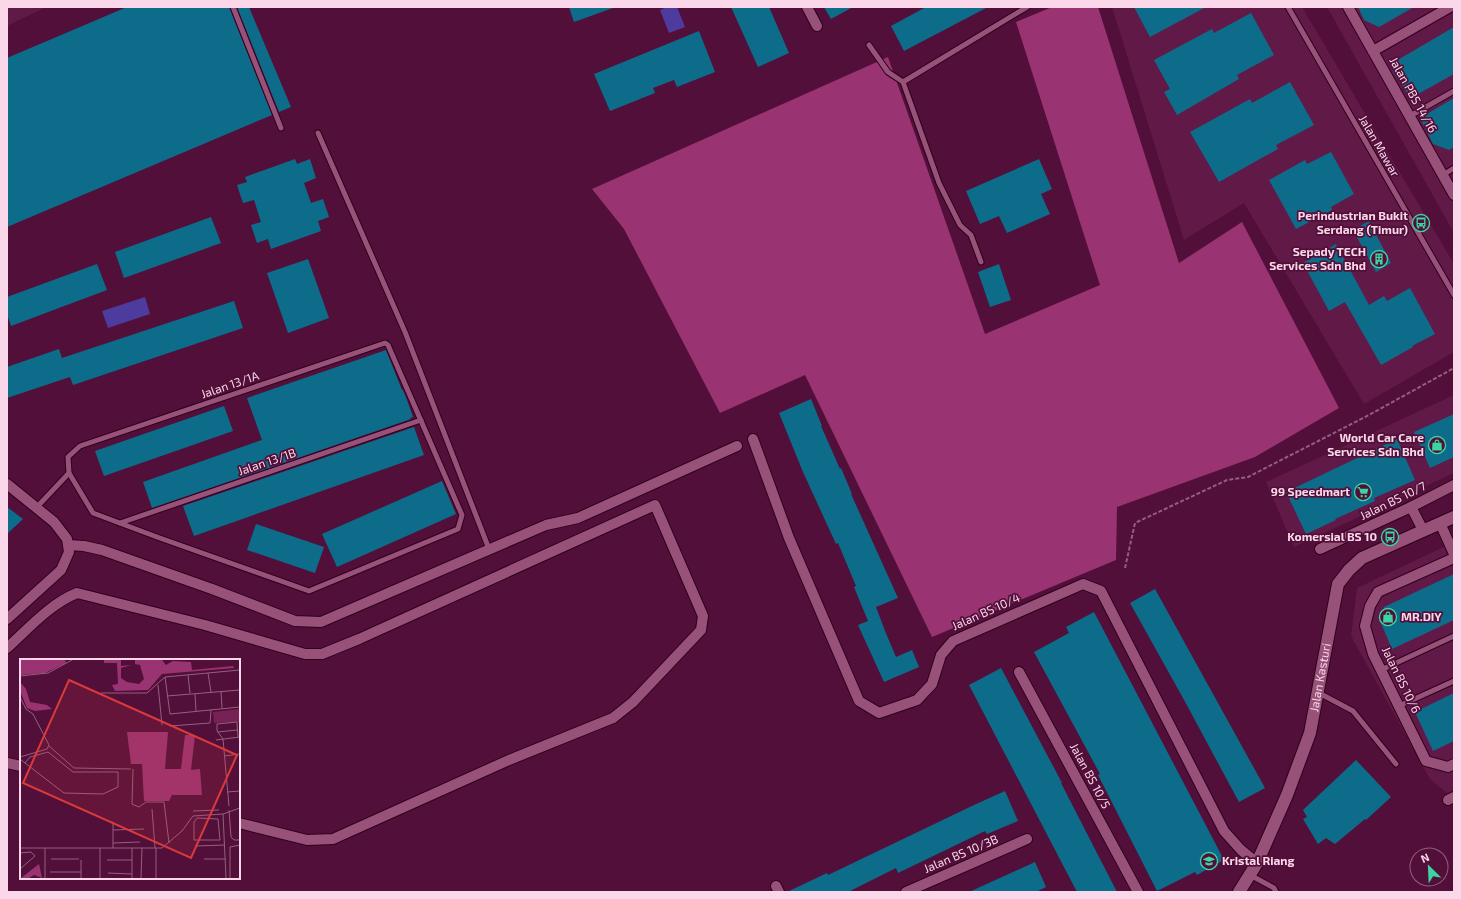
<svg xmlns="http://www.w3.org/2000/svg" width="1461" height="899" viewBox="0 0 1461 899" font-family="'Exo 2',sans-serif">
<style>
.built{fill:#611947}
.forest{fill:#9a3372}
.water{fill:#4e3b9e}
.building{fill:#0e6c8b}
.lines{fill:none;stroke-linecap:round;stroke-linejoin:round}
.service-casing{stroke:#2f001e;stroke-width:7}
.minor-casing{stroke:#2f001e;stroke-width:12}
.tertiary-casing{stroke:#2f001e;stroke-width:14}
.path{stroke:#945e7e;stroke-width:2;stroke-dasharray:4 2;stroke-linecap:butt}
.service{stroke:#985178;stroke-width:5}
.minor{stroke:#985178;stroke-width:10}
.tertiary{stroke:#985178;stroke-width:12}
.labels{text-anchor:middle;stroke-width:3.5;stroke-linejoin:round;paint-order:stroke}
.street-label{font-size:12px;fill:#fad8e9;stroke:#520f39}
.poi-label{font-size:12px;font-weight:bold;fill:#fad8e9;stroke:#520f39;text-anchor:end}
.inset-road{fill:none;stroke:#955f7f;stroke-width:1}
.view{fill:#da3a3b;fill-opacity:0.15;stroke:#da3a3b;stroke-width:2}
.inset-edge{fill:none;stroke:#fad8e9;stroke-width:2}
</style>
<rect width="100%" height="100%" fill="#520f39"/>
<g class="built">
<polygon points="7,7 46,7 7,26"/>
<polygon points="1112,7 1302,7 1454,264 1454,352 1364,404 1244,203 1184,240"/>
<polygon points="1327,7 1454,7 1454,233"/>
<polygon points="1454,395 1454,473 1294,547 1266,482"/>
<polygon points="1454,542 1454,790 1447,793 1430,779 1351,636 1357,588"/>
</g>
<polygon class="forest" points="1052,7 1098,7 1179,263 1242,222 1339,408 1255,457 1117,507 1116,560 932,637 805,375 720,413 624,229 592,189 888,57 985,334 1100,285 1016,22"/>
<g class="water">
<polygon points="667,7 677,7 685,27 669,33 660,10"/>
<polygon points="145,297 150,314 108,328 102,311"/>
</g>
<g class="building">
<polygon points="127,7 229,7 272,115 7,227 7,58"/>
<polygon points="237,7 249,7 291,107 279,112"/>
<polygon points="569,7 612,7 613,8 574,22"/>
<polygon points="731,7 769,7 789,53 758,67"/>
<polygon points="824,7 853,7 831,19"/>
<polygon points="926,7 988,7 904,51 891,26"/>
<polygon points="1134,7 1206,7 1150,37"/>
<polygon points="1358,7 1414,7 1379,27 1364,20"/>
<polygon points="1251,13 1274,55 1237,75 1239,79 1177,115 1164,92 1170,89 1154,60 1212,29 1214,33"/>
<polygon points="1454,27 1454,74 1411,98 1393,72 1396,61"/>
<polygon points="699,31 715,72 677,87 674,80 653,88 655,93 610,111 594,74"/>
<polygon points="1290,82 1314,125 1276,145 1278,149 1219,182 1190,132 1250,99 1252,103"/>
<polygon points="1454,98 1454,147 1449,150 1433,144 1420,118"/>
<polygon points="1331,152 1354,194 1331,207 1332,210 1296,229 1269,180 1305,160 1307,164"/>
<polygon points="295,159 297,164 310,159 316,178 304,183 311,203 323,199 329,217 318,221 321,231 271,249 268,239 257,243 251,225 261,222 254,200 243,203 237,185 247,182 245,177"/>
<polygon points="1039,159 1052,189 1041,194 1050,214 1007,233 999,216 980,224 966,191"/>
<polygon points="211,217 221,243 124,278 115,252"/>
<polygon points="1369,221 1391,263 1376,272 1353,230"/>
<polygon points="1336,244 1369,305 1384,296 1387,301 1410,288 1435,334 1412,346 1413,347 1381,365 1345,302 1329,311 1303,263"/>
<polygon points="308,259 329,318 288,333 267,273"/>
<polygon points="97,264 107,290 11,326 7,314 7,297"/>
<polygon points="999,264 1011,300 990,307 978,272"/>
<polygon points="234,301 243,328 73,385 70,377 7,398 7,367 59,349 62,358"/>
<polygon points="386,350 402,390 403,390 407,400 413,417 410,418 411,419 152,508 143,482 262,440 247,398"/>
<polygon points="811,399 822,426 821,426 840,469 841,468 852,494 851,494 898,598 876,607 885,631 896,657 912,650 919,667 884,682 858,625 868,621 854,587 856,586 838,543 836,544 803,472 779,413"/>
<polygon points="224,406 233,431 104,476 95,451"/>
<polygon points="1454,414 1454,457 1430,468 1414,432"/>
<polygon points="414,427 424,455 194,536 183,506"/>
<polygon points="1397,439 1415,480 1374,498 1375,501 1335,519 1336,520 1306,534 1286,492"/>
<polygon points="442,481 456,514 337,567 322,534"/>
<polygon points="7,507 23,519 7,534"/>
<polygon points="256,524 324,547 315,573 247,550"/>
<polygon points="1454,574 1454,620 1392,649 1380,621 1384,607"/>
<polygon points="1155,589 1265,788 1239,802 1183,698 1130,603"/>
<polygon points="1094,612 1224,860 1197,875 1195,872 1157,891 1098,775 1100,774 1034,652 1069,633 1066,627"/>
<polygon points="1001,668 1062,783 1061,783 1117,892 1077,892 969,685"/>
<polygon points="1454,693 1454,741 1433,751 1415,712"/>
<polygon points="1356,760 1391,797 1366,820 1365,819 1335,844 1326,838 1318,844 1303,819 1307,817 1303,810"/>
<polygon points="1005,791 1018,821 987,834 985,831 898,873 896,868 848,892 787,892 827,873 828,875 974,805"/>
<polygon points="1035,862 1046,887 1036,892 969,892"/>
</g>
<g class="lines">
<g class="service-casing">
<g id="service">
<polyline points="233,7 281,128"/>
<polyline points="1288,7 1454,295"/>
<polyline points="869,45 888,72 903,82 939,183 960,225 971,235 981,262"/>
<polyline points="903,82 1027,7"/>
<polyline points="1410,116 1454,91"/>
<polyline points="318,133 405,332 489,549"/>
<polyline points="1443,175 1454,168"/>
<polygon points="385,343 388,345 462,515 458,529 309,591 157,537 93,513 69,473 68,457 80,446"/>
<polyline points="37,507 69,473"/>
<polyline points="120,523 421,420"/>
<polyline points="1381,670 1454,636"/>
<polyline points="1319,693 1353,711 1396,764"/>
<polyline points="1399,706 1454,681"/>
<polyline points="1250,875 1274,888 1276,892"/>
</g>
</g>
<g class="minor-casing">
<g id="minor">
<polyline points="807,7 817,26"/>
<polyline points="1348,7 1454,195"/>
<polyline points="1373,51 1450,7"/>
<polyline points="753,439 789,538 859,701 879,713 917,700 932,684 941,655 953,641 1083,584 1101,591 1224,831 1241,850 1257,863"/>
<polyline points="7,484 54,522 67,539 69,552 61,570 7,619"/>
<polyline points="1411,507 1423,530"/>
<polyline points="1440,523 1454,554"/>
<polyline points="68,545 84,546 102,550 212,589 295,621 321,622 546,525 578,518 737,446"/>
<polyline points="1320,549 1411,507 1454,485"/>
<polyline points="1454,558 1378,592 1370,606 1365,626 1373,654 1426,761 1448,767 1454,764"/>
<path d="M7 648C29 628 50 604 77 593L205 625 305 654H322L359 639 655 505 703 616 701 630 633 702 613 718 509 760 333 839 307 840 239 823"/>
<polyline points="1019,672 1138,892"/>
<polyline points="7,763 21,766"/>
<polyline points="1448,800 1454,797"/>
<polyline points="776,886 779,892"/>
<polyline points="906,892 1027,839"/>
</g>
</g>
<g class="tertiary-casing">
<g id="tertiary">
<path id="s1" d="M1239 892 1257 863 1287 795 1310 733 1338 584 1349 570 1362 558 1454 517"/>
</g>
</g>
<polyline class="path" points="1125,568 1135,523 1227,480 1248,477 1369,415 1454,368"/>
<use href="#service" class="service"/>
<use href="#minor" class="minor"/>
<use href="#tertiary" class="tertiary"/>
</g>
<defs>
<g id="bus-ring" transform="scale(0.9)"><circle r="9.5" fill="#520f39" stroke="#3dd4a3" stroke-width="1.5"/><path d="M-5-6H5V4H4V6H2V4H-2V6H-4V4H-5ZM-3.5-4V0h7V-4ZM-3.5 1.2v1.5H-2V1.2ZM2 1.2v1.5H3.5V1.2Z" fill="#3dd4a3"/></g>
<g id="building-ring" transform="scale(0.9)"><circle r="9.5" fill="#520f39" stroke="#3dd4a3" stroke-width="1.5"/><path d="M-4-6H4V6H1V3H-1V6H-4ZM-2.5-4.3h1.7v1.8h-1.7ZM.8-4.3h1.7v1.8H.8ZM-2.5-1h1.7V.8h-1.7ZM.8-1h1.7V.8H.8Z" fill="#3dd4a3"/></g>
<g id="shop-ring" transform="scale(0.9)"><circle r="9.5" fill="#520f39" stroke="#3dd4a3" stroke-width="1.5"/><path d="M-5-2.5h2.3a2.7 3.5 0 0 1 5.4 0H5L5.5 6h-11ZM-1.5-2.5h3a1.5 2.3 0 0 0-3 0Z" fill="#3dd4a3"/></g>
<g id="supermarket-ring" transform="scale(0.9)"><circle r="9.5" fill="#520f39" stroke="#3dd4a3" stroke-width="1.5"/><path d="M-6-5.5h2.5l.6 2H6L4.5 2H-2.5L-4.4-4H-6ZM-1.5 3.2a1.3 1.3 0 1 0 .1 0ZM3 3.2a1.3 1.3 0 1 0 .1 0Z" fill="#3dd4a3"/></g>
<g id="school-ring" transform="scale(0.9)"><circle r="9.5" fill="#520f39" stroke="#3dd4a3" stroke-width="1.5"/><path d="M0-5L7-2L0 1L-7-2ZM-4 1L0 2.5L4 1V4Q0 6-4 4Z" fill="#3dd4a3"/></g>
</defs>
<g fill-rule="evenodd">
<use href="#bus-ring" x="1421" y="223"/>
<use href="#building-ring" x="1379" y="259"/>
<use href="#shop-ring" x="1437" y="445"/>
<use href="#supermarket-ring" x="1363" y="492"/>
<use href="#bus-ring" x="1390" y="537"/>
<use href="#shop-ring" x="1388" y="617"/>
<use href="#school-ring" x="1209" y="861"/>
</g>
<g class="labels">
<g class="street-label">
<text transform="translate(1413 95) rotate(61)" y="4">Jalan PBS 14/16</text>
<text transform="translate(1379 146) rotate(60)" y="4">Jalan Mawar</text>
<text transform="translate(230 385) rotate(-19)" y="4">Jalan 13/1A</text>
<text transform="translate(267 462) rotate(-19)" y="4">Jalan 13/1B</text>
<text transform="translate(1393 501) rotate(-26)" y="4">Jalan BS 10/7</text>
<text transform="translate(986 612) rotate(-24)" y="4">Jalan BS 10/4</text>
<text dy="4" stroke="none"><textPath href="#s1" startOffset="231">Jalan Kasturi</textPath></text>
<text transform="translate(1401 680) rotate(64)" y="4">Jalan BS 10/6</text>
<text transform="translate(1090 776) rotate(62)" y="4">Jalan BS 10/5</text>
<text transform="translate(961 854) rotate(-23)" y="4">Jalan BS 10/3B</text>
</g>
<g class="poi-label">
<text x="1408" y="220">Perindustrian Bukit<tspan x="1408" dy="14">Serdang (Timur)</tspan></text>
<text x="1366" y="256">Sepady TECH<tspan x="1366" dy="14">Services Sdn Bhd</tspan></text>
<text x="1424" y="442">World Car Care<tspan x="1424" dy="14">Services Sdn Bhd</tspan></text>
<text x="1350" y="496">99 Speedmart</text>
<text x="1377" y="541">Komersial BS 10</text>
<text x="1401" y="621" text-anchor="start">MR.DIY</text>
<text x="1222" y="865" text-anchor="start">Kristal Riang</text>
</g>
</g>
<g transform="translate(20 659)">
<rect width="220" height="220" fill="#520f39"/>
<path d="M220 50V63L194 64 193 53Z" fill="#782157"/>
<path d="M0 1H45L46 4 25 14 0 16ZM84 1H101V7L111 6 101 9V19L107 23 119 25 124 20 120 6 115 5V1H142L146 6 153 2 171 3 172 11 213 7 214 9 142 15 128 31 95 32 92 26 98 25 97 4H84ZM0 23 6 30 10 43 27 46 32 50 15 52 7 49 0 32ZM107 73H148L145 110H161L165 76H175L171 111 180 110 182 136H152L149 142H124L122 105H111ZM19 205 22 219 14 216 9 219H1Z" fill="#9a3372"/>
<path class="inset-road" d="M188 14 191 33M168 16 170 34M0 17 28 14 52 1M145 18 150 55 220 48M138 26 142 66M201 32 202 49M81 34H127L145 18 220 11M175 35 176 52M147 37 220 31M0 38 6 50 13 55 29 86 27 90 0 98M150 67 190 64 191 51M198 73 217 71M196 81 220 78M29 87 54 109 111 110M204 97 220 95M0 100 5 104 10 98 28 93 53 113H98V128L83 135 44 134 5 104M113 110 112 145 119 148 126 143H144L149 184M207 133 220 132M209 147 203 80 197 72V65L217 63 218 78M132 150 135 189M209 151 211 178 214 181H220M173 152 199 151M203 155 206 219M203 155 220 149M177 159 198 160 200 181H174V163ZM93 163V189M93 171 124 170M93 184 120 183M175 187 205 186M0 189H142L162 172 173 157 203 155M112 189V219M0 194 11 193 15 197 0 210M31 200H59M184 200H206M61 201V219M87 201H112M30 213H61M88 214 112 215M25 219V189M80 219V189M121 219 122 189M136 219V189M210 219V188L220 186"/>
<path class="view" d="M49 21 217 96 171 199 3 124Z"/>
<rect width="220" height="220" class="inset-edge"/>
</g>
<rect width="1461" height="899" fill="none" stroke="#fad8e9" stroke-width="16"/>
<g transform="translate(1429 867) rotate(336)"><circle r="19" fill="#520f39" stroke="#955f7f"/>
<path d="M0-3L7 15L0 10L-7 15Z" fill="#3dd4a3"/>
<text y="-6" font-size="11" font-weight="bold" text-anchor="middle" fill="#fad8e9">N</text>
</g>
</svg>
